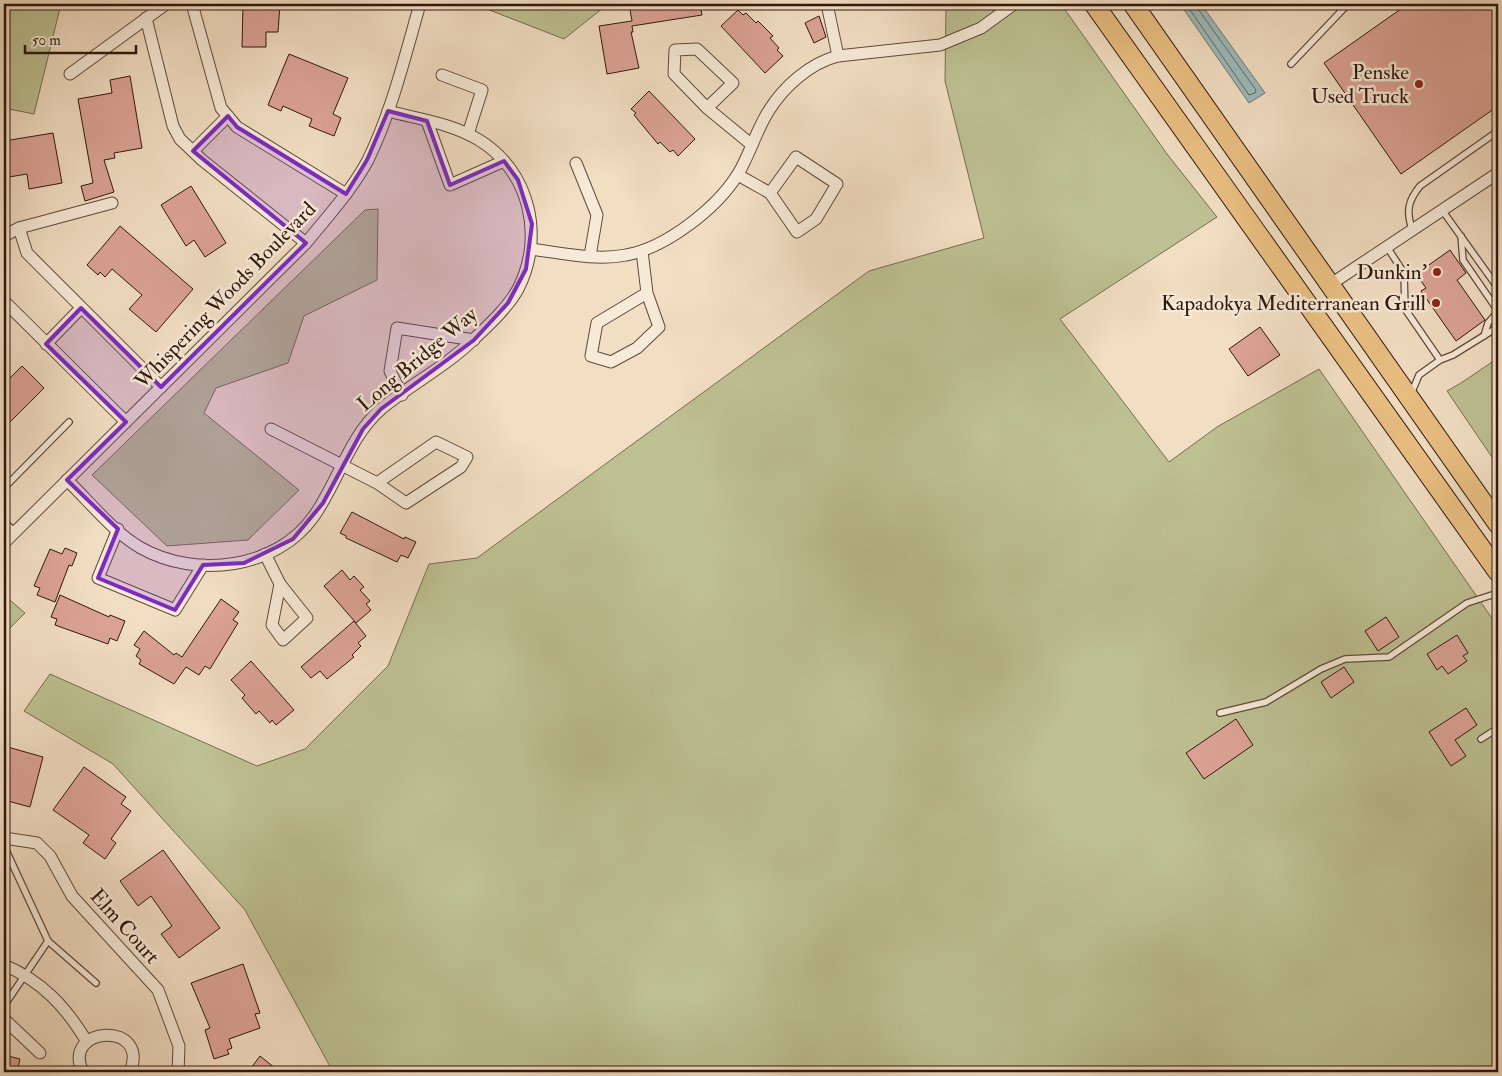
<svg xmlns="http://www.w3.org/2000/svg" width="1502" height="1076" viewBox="0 0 1502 1076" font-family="'IM FELL Double Pica',serif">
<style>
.green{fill:#bdc092;stroke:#766c50}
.water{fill:#9dbbbb;stroke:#717976}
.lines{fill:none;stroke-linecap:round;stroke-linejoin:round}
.shore{stroke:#666964;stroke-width:1}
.building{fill:#dca395;stroke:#30170e}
.service-casing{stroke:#60493b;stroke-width:8}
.minor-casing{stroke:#60493b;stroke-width:13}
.trunk-casing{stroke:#30170e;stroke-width:21}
.service{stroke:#f7ead8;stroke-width:5.5}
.minor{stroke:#f7ead8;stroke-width:11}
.trunk{stroke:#e9bf82;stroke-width:19}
.marked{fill:#7b2cbf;fill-opacity:0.2;stroke:#7b2cbf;stroke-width:4;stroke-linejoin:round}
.poi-dot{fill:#8f2418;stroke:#f7ead8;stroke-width:2}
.labels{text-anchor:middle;stroke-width:5;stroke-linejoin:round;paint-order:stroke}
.poi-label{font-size:21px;fill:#30170e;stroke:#f7ead8;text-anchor:end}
.street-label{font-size:21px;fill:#30170e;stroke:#f7ead8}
</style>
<rect width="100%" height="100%" fill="#f2dec3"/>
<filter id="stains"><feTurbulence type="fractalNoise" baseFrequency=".004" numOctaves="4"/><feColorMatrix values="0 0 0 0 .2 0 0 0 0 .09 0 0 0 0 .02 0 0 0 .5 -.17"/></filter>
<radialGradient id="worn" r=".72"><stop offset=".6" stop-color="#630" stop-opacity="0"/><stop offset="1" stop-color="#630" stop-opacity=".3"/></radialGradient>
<g class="green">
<polygon points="4,4 61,4 34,114 4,108"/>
<polygon points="474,4 608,4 564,39"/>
<polygon points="946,4 1061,4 1167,154 1217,217 1060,319 1169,462 1217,427 1319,369 1498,627 1498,1072 333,1072 245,910 113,764 24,711 50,674 257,766 305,749 388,666 429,564 477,558 869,271 984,238 945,81"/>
<polygon points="378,209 377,280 304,316 288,363 216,388 204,413 299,490 248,540 167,546 92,475 365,210"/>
<polygon points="1498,358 1498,466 1447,391 1461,383"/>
<polygon points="4,595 25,613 4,634"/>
</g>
<polygon class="water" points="1180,4 1201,4 1265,93 1249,103"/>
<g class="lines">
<polyline class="shore" points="1186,4 1249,95 1255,93 1256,90 1198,9 1197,4"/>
</g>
<g class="building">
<polygon points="243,4 280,4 278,32 266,32 266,47 242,47"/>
<polygon points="629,4 700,4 702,15 632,26 633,32 631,32 639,68 607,74 599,26 632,21"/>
<polygon points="1408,4 1498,4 1498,106 1401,174 1324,63"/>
<polygon points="738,10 743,15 746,13 756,23 758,21 773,36 770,38 779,48 777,50 783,56 765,73 721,26"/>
<polygon points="819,16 826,37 814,43 805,23"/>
<polygon points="289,54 348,78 333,114 341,118 334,136 309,126 312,119 283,106 281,111 268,105"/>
<polygon points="130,76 142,148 114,153 115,158 104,160 114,192 85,201 81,186 93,183 78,99 112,93 110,80"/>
<polygon points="649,91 695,139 678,156 673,150 670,152 660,142 658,144 634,115 636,113 631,109"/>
<polygon points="53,133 62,183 29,189 27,174 9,177 9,175 4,175 4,141"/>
<polygon points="191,186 226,243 205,257 194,240 186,246 161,205"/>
<polygon points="120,226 193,289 156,332 129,309 142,295 112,269 105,277 100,272 98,275 87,265"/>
<polygon points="1450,250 1466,273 1457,280 1485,320 1456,341 1421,291 1426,288 1416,274"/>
<polygon points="1260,327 1280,355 1248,376 1229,349"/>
<polygon points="22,366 44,388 4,428 4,384"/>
<polygon points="352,512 404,539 405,537 416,542 408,558 401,555 397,562 346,538 346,536 340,533"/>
<polygon points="65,548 77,553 72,566 69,565 55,602 37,595 40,588 34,586 50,549 62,554"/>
<polygon points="342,570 350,580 354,576 364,587 360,590 370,601 366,604 371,610 356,623 324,586"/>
<polygon points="60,595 109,617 110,615 125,621 117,641 110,638 108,644 55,625 57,619 51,617"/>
<polygon points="221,599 239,612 233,620 238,623 210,669 205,666 199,675 186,667 174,684 139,664 141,660 136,656 140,649 134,645 144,631 174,655 176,653 182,657"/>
<polygon points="1386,617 1399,637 1378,651 1365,631"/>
<polygon points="354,621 366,636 358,643 361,646 352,655 354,657 327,679 320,671 311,678 301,667"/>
<polygon points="1457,635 1468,653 1463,656 1467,661 1448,674 1442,666 1437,670 1427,654"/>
<polygon points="251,661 294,710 276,725 272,720 270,723 259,711 256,714 242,698 245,695 231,680"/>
<polygon points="1344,667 1354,682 1331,698 1321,682"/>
<polygon points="1466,708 1477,725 1455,740 1466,756 1451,766 1429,732"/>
<polygon points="1236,719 1253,745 1204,779 1186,753"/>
<polygon points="4,746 43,757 30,807 4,800 7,781 4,780"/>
<polygon points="84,767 126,797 121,804 131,811 111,839 116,843 105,859 83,843 89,835 53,810"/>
<polygon points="163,850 220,928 179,958 161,934 172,926 151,896 138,906 120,881"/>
<polygon points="243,964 260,1013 255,1014 260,1028 229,1039 232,1048 227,1050 229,1054 214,1059 205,1030 210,1028 191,983"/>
<polygon points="4,1055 20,1059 17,1072 4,1072"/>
<polygon points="260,1056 280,1072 248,1072"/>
</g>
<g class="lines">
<g class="service-casing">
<g id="service">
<polyline points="1291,64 1348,4"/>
<polyline points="1442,210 1498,288"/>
<path d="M1412 229C1406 211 1408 201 1420 186L1498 131"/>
<polyline points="1461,236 1463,260 1496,308 1496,314 1488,323 1484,336"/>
<polyline points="1387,247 1404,273 1405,309 1440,360"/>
<polyline points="1411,394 1419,375 1440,360 1453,355 1498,327"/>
<polyline points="4,488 69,422"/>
<polyline points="4,522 16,532"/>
<polyline points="1220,713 1266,702 1321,669 1345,659 1389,657 1467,603 1498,593"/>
<polyline points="1481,739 1498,728"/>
<polyline points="4,846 48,941 96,983"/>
<polyline points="4,1006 48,941"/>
</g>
</g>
<g class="minor-casing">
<g id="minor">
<polyline points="192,4 221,108 237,127 346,194"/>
<polyline points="827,4 838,56"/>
<polyline points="146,18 173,126 180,139 202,160 306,243"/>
<polyline points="70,74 166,4"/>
<polyline points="442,75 482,90 468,134"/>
<polyline points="707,108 674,74 675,50 697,49 733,83 707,108 752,145"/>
<polyline points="427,121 450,185 504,161"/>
<polyline points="193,151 228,116"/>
<polyline points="576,163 597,215 590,256"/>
<polyline points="738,175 770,193 796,157 837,184 816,219 797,232 770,193"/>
<polyline points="19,228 27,253 161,387"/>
<polyline points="4,236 19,228 112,203"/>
<path d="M531 249C562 253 596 261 626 255 666 248 717 208 738 174 750 154 756 131 768 112 783 87 810 63 838 56L940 45 981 28 1014 4"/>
<polyline points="642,251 647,293 659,327 637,348 611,362 591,356 597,323 647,293"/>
<polyline points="1331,284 1498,173"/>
<polyline points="4,301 126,422"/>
<polyline points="46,344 81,308"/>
<polyline points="402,395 390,371 397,328 474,340"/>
<polyline points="271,429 377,483 406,503 461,467 467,457 436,442 377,483"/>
<path d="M67 480C90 502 113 532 141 548 196 579 277 569 314 516 338 482 349 437 381 409 411 384 447 366 475 338 490 324 508 307 518 289 545 237 530 171 479 140 451 123 418 119 388 111"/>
<polyline points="118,529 98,578 175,610 203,565"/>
<path d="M4 543 306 243C328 216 352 190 368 160 392 111 405 56 420 4"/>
<polyline points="265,554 280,584 307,618 283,640 272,625 280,584"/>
<polyline points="4,838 37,843 50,856 72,896 158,990 179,1046 178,1072"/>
<path d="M4 965C42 981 66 1007 87 1042"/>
<polyline points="4,1019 40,1053"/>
<path d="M83 1072C60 1026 151 1020 130 1072"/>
</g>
</g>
<g class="trunk-casing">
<g id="trunk">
<polyline points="1094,4 1498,572"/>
<polyline points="1133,4 1498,524"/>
</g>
</g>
<use href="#service" class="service"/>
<use href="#minor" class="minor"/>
<use href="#trunk" class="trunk"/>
</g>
<path class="marked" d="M388 111 427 121 450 185 504 161 518 180 532 224 526 269 508 303 474 340 381 409 363 429 323 503 293 539 244 563 203 565 175 610 98 578 118 529 67 480 126 422 46 344 81 308 161 387 306 243 193 151 228 116 237 127 346 194 367 160Z"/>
<g class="poi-dot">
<circle cx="1419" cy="84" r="5"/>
<circle cx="1437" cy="272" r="5"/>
<circle cx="1436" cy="303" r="5"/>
</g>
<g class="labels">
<g class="poi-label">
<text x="1409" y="79">Penske<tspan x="1409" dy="24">Used Truck</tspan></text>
<text x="1427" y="279">Dunkin'</text>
<text x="1426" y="310">Kapadokya Mediterranean Grill</text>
</g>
<g class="street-label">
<text transform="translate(225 295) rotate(-46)" y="7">Whispering Woods Boulevard</text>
<text transform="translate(417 359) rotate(-40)" y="7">Long Bridge Way</text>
<text transform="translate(125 926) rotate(48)" y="7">Elm Court</text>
</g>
</g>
<rect width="1502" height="1076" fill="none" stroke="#f2dec3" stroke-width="20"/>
<rect x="5" y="5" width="1492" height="1066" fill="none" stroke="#30170e" stroke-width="2.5"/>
<rect x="10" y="10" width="1482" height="1056" fill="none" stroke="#30170e"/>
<path d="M25 45v8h111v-8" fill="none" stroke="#30170e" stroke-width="2.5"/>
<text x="32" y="45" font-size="15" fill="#30170e" stroke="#f7ead8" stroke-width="4" paint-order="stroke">50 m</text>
<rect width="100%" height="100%" filter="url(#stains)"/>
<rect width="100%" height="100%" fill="url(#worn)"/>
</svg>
